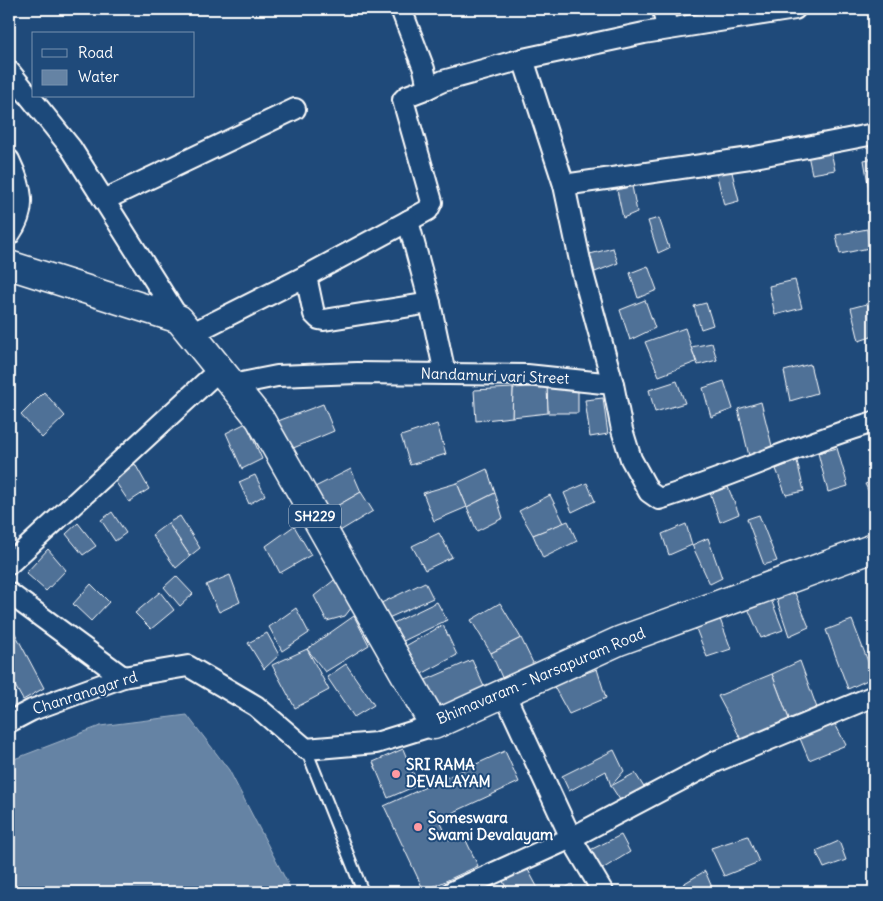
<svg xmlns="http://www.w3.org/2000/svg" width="883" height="901" viewBox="0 0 883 901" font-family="Delius,sans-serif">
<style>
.water{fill:#6583a4;stroke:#a3b5c8}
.building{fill:#507197;stroke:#fff}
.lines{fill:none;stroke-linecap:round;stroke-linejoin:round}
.lane-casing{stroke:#fff;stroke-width:14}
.street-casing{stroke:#fff;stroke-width:24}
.primary-casing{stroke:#fff;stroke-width:31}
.lane{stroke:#1f4a7a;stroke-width:10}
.street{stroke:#1f4a7a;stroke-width:20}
.primary{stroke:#1f4a7a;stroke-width:28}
.poi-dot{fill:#ff9aa2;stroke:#1f4a7a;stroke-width:2}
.labels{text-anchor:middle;stroke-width:4;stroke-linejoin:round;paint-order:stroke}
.shield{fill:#1f4a7a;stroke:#bcc9d7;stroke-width:1}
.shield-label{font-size:14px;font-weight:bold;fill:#fff}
.street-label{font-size:15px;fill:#fff;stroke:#1f4a7a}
.poi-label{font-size:15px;font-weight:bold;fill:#fff;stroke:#1f4a7a;text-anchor:start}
</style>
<rect width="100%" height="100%" fill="#1f4a7a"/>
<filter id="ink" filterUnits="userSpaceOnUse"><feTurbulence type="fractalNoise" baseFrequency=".02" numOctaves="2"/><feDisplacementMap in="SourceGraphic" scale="10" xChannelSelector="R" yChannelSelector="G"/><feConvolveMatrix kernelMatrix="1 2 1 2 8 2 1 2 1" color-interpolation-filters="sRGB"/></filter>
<g filter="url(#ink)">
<polygon class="water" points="187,715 229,770 287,882 291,892 9,892 9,761 100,726"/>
<g class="building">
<polygon points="831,152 835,170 812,174 808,155"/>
<polygon points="874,158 874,200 871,201 864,160"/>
<polygon points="731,168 739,201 724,205 716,172"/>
<polygon points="632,186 637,212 623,218 617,190"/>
<polygon points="659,218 669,248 658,253 648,221"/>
<polygon points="867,229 869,248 840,254 836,235"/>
<polygon points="613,248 618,263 595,272 590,254"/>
<polygon points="648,266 657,290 638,298 630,273"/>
<polygon points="795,280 802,308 775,315 769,286"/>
<polygon points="645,300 655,328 630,340 620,310"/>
<polygon points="874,302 874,336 859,341 851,308"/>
<polygon points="706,303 713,325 701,329 694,306"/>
<polygon points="685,328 696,362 659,376 645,342"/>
<polygon points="712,343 717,360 698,365 691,347"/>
<polygon points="810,364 817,393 790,401 784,371"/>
<polygon points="677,381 685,403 655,412 649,390"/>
<polygon points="724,381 733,409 711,417 703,388"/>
<polygon points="547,386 578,388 578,413 548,413"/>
<polygon points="547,386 548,413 512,417 513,388"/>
<polygon points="513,388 512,417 476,421 474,390"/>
<polygon points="44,392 65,416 42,438 21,415"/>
<polygon points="603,398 608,434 590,437 585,400"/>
<polygon points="761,402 772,446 749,456 738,409"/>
<polygon points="323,404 334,431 291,449 278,421"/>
<polygon points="246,423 262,459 242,469 226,433"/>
<polygon points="437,424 446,454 410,465 401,436"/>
<polygon points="837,448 848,486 828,492 818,453"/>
<polygon points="797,461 804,491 786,495 776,469"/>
<polygon points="135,464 149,489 129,502 113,478"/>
<polygon points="351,469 361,492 323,514 309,490"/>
<polygon points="487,469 495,493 467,507 457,483"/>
<polygon points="255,475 265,495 249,504 239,482"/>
<polygon points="874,481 874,502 865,484"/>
<polygon points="457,483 467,507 434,521 423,493"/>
<polygon points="587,483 595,501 572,512 564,493"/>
<polygon points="728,487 739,514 720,522 710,492"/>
<polygon points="361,492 373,511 335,534 323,514"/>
<polygon points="495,493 503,518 477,531 467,507"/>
<polygon points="550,495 564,523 533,535 519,511"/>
<polygon points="112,512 126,533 115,541 101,520"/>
<polygon points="759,515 777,561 764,565 747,519"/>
<polygon points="180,516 200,548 190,556 168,523"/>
<polygon points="568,521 577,541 543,558 533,535"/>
<polygon points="78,523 96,546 83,555 66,534"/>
<polygon points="168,523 190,556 176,568 152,535"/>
<polygon points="686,524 692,545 669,555 662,534"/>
<polygon points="294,526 311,555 280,573 266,546"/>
<polygon points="439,533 452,557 425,570 412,546"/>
<polygon points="708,538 722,578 710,584 692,545"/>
<polygon points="48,549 66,570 46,591 26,573"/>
<polygon points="230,575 240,602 219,612 206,585"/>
<polygon points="176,576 193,594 180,606 164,587"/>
<polygon points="338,577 355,603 345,616 327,621 314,596"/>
<polygon points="425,582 433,598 384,620 375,606"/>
<polygon points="91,584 109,602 91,621 73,604"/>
<polygon points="792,586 809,627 789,636 775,594"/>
<polygon points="160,592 174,610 151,629 135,613"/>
<polygon points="770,597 783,630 761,638 747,606"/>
<polygon points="437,602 447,620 397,644 387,626"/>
<polygon points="500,603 521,638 491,653 471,620"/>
<polygon points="296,608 309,633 282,651 269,627"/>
<polygon points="354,616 369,645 325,672 307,649"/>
<polygon points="720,619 731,649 707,657 695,626"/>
<polygon points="852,620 874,677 848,689 826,630"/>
<polygon points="9,622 44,688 23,700 9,675"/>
<polygon points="443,625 457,655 416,677 402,648"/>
<polygon points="267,633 279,655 264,669 248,643"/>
<polygon points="521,638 535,667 504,682 491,653"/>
<polygon points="307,649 329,690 295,708 272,665"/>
<polygon points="472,660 486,691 436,713 421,682"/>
<polygon points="800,661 817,708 789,719 772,674"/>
<polygon points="346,664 374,705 354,717 327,677"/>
<polygon points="597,669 606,698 569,714 553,685"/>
<polygon points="772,674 789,719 742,741 718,696"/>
<polygon points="9,695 14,709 9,712"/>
<polygon points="833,720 846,745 809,760 799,736"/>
<polygon points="403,749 418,785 388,798 373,762"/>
<polygon points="614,750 624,771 611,786 606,771 569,791 562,776"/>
<polygon points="505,751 519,782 439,819 449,840 463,834 478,866 424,891 384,806"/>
<polygon points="635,773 647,792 622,803 611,786"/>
<polygon points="621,835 630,852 599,871 588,851"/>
<polygon points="748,836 759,862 724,876 711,848"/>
<polygon points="839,841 846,860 824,868 816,851"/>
<polygon points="526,866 540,892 508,892 502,879"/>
<polygon points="705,871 714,892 687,892 683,884"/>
<polygon points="572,884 577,892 558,892"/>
</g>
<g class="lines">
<g class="lane-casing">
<polyline id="lane" points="306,749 363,892"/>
</g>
<g class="street-casing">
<g id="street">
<polyline points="401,9 424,69 428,88 443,81 523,59 644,33 795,9"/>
<polyline points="663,9 667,29"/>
<polyline points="523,59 564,185 582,270 613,384"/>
<polyline points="9,71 71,148 179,319"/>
<polyline points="428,88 407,96 403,100 432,202 428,210 408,221 430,303 445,374"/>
<path d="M9 160C22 187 28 209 9 235"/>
<polyline points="564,185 750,158 874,134"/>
<polyline points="104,200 295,109"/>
<polyline points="306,276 314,314 319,319 324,320 430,303"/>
<polyline points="191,334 306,276 408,221"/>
<path d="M232 385 277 376 357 373 527 375 613 384 622 430 631 459 649 492 659 499C732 477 801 443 874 422"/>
<polyline points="9,564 220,369"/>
<polyline points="9,593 123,677"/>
<polyline points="504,693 571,838 603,892"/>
<polyline points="9,722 32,710 123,677 188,666 256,706 306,749 376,743 434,725"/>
<polyline points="452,892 571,838 717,761 874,696"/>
</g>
</g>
<g class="primary-casing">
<polyline id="primary" points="9,265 179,319 260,419 434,725 619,641 874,548"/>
</g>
<use href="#lane" class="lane"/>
<use href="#street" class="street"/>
<use href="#primary" class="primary"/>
</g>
</g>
<g class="poi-dot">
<circle cx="396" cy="774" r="5"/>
<circle cx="418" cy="827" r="5"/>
</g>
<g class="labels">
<rect class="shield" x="289" y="504.5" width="52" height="23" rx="4"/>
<g class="shield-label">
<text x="315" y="521">SH229</text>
</g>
<g class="street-label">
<text transform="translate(495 376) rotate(2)" y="5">Nandamuri vari Street</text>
<text transform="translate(541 676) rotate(-23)" y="5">Bhimavaram - Narsapuram Road</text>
<text transform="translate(85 693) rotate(-18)" y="5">Chanranagar rd</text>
</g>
<g class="poi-label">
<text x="406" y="770">SRI RAMA<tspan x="406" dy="17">DEVALAYAM</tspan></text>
<text x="428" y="823">Someswara<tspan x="428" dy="17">Swami Devalayam</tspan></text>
</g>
</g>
<rect width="883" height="901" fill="none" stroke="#1f4a7a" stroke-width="30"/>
<rect x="15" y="15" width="853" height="871" fill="none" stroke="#fff" stroke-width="2" filter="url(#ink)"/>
<rect x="32" y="32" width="162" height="65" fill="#1f4a7a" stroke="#7992af"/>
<rect x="42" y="49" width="25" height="8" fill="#1f4a7a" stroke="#7992af"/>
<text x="78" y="58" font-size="15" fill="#ffffff">Road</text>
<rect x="42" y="70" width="25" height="15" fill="#6583a4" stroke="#7992af"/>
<text x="78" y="82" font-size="15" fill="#ffffff">Water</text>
</svg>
